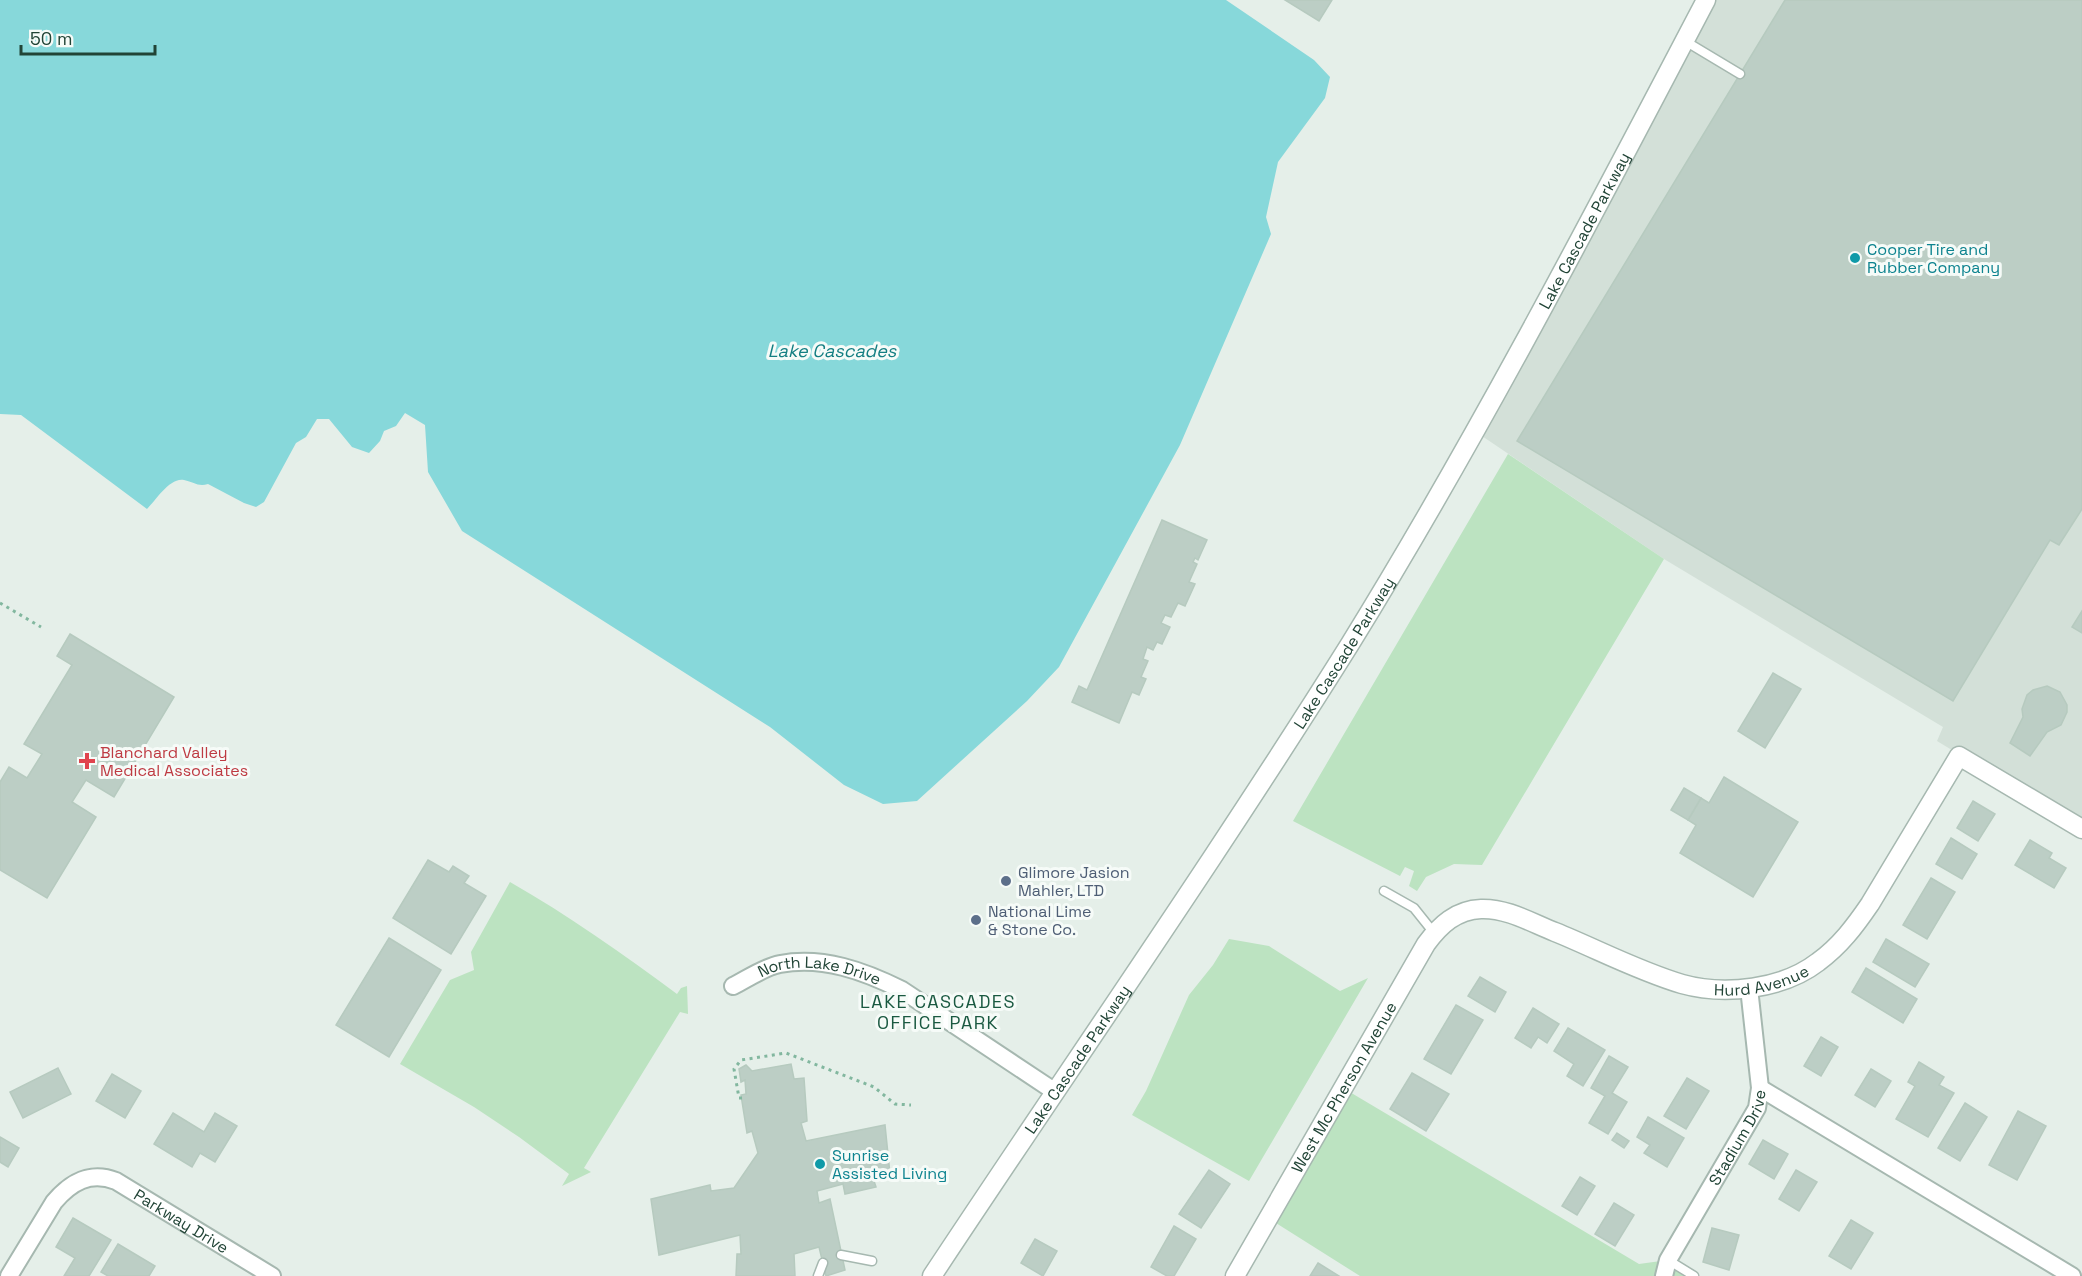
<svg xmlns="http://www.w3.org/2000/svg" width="2082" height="1276" viewBox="0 0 2082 1276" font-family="'Space Grotesk',sans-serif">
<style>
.built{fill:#d3e0d8}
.green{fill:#bce3c1}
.water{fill:#87d8da}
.building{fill:#bccec5;stroke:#b6cabf;stroke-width:1.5}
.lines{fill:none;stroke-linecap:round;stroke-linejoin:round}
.service-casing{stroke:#a6b8b0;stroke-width:11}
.minor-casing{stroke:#a6b8b0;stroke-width:20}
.tertiary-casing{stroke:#a6b8b0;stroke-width:21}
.path{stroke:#82b79f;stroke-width:3;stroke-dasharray:3 4.5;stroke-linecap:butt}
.service{stroke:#fff;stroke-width:8}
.minor{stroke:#fff;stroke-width:16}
.tertiary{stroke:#fff;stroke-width:18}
.culture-dot{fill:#0f9aa8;stroke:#f6fbf8;stroke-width:2}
.health-dot{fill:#e0444e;stroke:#f6fbf8;stroke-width:2}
.service-dot{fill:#5c6f8a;stroke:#f6fbf8;stroke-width:2}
.labels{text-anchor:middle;stroke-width:6;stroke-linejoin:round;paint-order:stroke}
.street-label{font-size:16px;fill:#214436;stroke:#f6fbf8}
.culture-label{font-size:16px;fill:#0d838f;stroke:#f6fbf8;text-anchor:start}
.health-label{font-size:16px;fill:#be3a42;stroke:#f6fbf8;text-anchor:start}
.service-label{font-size:16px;fill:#4e5e75;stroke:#f6fbf8;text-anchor:start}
.water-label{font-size:18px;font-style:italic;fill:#137e82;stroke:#f6fbf8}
.neighbourhood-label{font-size:18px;letter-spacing:1.5px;fill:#1a5941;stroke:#f6fbf8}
</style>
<rect width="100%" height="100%" fill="#e5efe9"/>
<polygon class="built" points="1706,0 2082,0 2082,829 1937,741 1943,727 1664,559 1476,432"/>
<g class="green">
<polygon points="1508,454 1664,559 1482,865 1454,864 1426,877 1417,891 1409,886 1414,871 1405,867 1400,876 1293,821"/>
<path d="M510 882C568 915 623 954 677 994L681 988 687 986 688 1014 680 1012 584 1168 591 1172 562 1186 569 1174 519 1137 474 1107 400 1064 450 980 474 970 471 952Z"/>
<polygon points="1229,939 1269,946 1340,991 1368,978 1249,1181 1132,1115 1146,1091 1189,995 1213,965"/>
<polygon points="1343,1088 1639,1264 1668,1260 1694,1276 1360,1276 1268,1218"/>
</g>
<path class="water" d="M0 0H1226L1314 60 1330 77 1325 98 1278 162 1266 217 1271 234 1180 445 1059 667 1027 701 917 801 883 804 844 785 770 727 462 531 428 472 425 425 405 413 396 426 384 431 380 441 369 453 352 447 329 419H317L306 437 296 443 264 502 256 507 244 503 208 484C198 487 194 482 184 480 170 477 156 500 147 509L21 415 0 414Z"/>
<g class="building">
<polygon points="1285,0 1332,0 1319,21"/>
<polygon points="1785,0 2082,0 2082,509 2059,545 2050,540 1953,701 1517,441"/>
<polygon points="1162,520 1207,540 1198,560 1195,558 1193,562 1197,564 1189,582 1195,584 1185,606 1178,603 1171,617 1165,615 1161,623 1170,627 1162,644 1157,642 1153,650 1147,647 1143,659 1148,661 1141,677 1146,679 1139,695 1132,692 1119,723 1072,702 1079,686 1087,690"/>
<polygon points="2082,611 2082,633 2072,627"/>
<polygon points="70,634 174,697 114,797 86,780 72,802 96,817 47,898 0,870 0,782 9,767 27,778 42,754 24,744 72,665 57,656"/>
<polygon points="1773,673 1801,689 1765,748 1738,731"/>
<polygon points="2047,686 2060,692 2067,705 2067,712 2061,725 2047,732 2030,756 2010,743 2023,717 2022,709 2027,695 2033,690"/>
<polygon points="1724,777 1798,822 1753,897 1680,853 1696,825 1688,820 1701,798 1709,803"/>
<polygon points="1684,788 1701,798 1688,820 1671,810"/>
<polygon points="1973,801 1995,814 1978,841 1957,828"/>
<polygon points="1951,838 1977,854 1962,879 1936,864"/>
<polygon points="2030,840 2052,853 2049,858 2066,868 2054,888 2015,865"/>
<polygon points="428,860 449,872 453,866 469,876 464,883 486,896 451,954 393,918"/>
<polygon points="1931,878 1955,892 1927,939 1903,925"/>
<polygon points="389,938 441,970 389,1057 336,1025"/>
<polygon points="1886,939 1929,964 1915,987 1873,962"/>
<polygon points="1866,968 1917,999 1903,1023 1852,992"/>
<polygon points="1480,977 1506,992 1495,1012 1468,996"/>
<polygon points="1456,1005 1483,1020 1451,1074 1424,1059"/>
<polygon points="1533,1008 1559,1024 1547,1043 1538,1037 1531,1048 1515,1038"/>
<polygon points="1568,1028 1605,1050 1583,1086 1567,1076 1574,1064 1554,1051"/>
<polygon points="1821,1037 1838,1047 1821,1076 1804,1066"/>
<polygon points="1609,1056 1628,1067 1612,1093 1627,1102 1608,1134 1589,1123 1605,1096 1591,1088"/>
<polygon points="1919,1062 1944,1077 1939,1085 1954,1093 1928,1137 1896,1119 1915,1086 1908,1082"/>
<polygon points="791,1064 794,1079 804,1078 807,1121 801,1123 806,1141 885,1125 890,1174 873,1178 876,1187 845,1194 843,1184 817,1191 819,1203 830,1199 845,1270 826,1276 819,1247 794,1254 795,1276 736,1276 737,1254 741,1254 740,1235 659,1255 651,1199 710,1185 711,1191 734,1188 758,1153 752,1131 747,1133 741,1095 746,1094 745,1080 741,1082 739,1069 746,1065 752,1071"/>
<polygon points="58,1068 71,1094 23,1118 10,1092"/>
<polygon points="1871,1069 1891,1081 1875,1107 1855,1095"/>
<polygon points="1412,1073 1449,1094 1426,1131 1390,1109"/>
<polygon points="112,1074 141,1091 125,1118 96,1101"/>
<polygon points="1687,1078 1709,1091 1686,1129 1664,1116"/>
<polygon points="1965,1103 1987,1117 1960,1161 1938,1148"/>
<polygon points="2018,1111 2046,1126 2017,1180 1989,1165"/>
<polygon points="173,1113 204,1132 215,1113 237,1126 215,1162 200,1153 192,1167 154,1144"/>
<polygon points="1648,1117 1684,1138 1667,1167 1644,1153 1650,1145 1637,1137"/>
<polygon points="1617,1133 1629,1141 1624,1148 1612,1140"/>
<polygon points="0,1137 19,1148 8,1167 0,1162"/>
<polygon points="1763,1140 1788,1154 1774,1179 1749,1164"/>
<polygon points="1209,1170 1230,1184 1201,1228 1179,1214"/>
<polygon points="1796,1170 1817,1182 1799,1211 1779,1199"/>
<polygon points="1580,1177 1595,1186 1577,1215 1562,1206"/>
<polygon points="1614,1203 1634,1215 1615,1246 1595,1234"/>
<polygon points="73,1218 111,1240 89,1276 64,1276 75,1258 56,1247"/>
<polygon points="1851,1220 1873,1233 1851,1269 1829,1256"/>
<polygon points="1174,1226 1196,1239 1174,1276 1167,1276 1151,1267"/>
<polygon points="1712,1228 1739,1235 1729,1270 1703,1262"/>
<polygon points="1035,1239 1057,1251 1043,1276 1021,1263"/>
<polygon points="118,1244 155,1266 149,1276 108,1276 101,1272"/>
<polygon points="1318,1263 1339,1276 1310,1276"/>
</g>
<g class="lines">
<g class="service-casing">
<g id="service">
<polyline points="1685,41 1740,74"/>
<polyline points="1384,891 1414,908 1434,933"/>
<polyline points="841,1255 872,1261"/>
<polyline points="1668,1260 1694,1276"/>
<polyline points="818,1276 823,1263"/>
</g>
</g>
<g class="minor-casing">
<g id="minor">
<path id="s1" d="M733 986C747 979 764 967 780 964 823 956 864 971 902 990L1054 1091"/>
<polyline points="1760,1088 2072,1276"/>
<path id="s2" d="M9 1276 54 1202C71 1182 90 1171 116 1181L272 1276"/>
<path id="s3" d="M1664 1276 1668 1260 1757 1108 1760 1088 1749 988"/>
</g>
</g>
<g class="tertiary-casing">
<g id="tertiary">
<path id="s4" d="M932 1276C1071 1066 1216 858 1350 644 1479 435 1592 217 1706 0"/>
<path id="s5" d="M1235 1276 1426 944C1440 925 1456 910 1481 909 1507 908 1532 923 1555 932 1597 949 1638 971 1682 984 1725 996 1783 989 1818 962 1840 946 1855 926 1870 904L1959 756 2082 829"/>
</g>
</g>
<g class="path">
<polyline points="0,603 41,627"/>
<polyline points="742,1098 739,1098 734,1069 741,1060 786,1053 874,1087 895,1104 911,1105"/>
</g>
<use href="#service" class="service"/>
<use href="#minor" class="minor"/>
<use href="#tertiary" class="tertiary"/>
</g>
<g class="culture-dot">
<circle cx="1855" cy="258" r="6"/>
<circle cx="820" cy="1164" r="6"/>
</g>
<path class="health-dot" d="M84 752h6v6h6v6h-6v6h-6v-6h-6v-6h6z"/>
<g class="service-dot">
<circle cx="1006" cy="881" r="6"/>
<circle cx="976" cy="920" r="6"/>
</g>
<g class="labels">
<g class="street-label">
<text dy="6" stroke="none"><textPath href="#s4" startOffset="1233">Lake Cascade Parkway</textPath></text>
<text dy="6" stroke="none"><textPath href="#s4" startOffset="747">Lake Cascade Parkway</textPath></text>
<text dy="6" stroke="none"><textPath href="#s5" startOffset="747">Hurd Avenue</textPath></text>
<text dy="6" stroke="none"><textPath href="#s1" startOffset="92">North Lake Drive</textPath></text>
<text dy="6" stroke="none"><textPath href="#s4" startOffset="261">Lake Cascade Parkway</textPath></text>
<text dy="6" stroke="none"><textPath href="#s5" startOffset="218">West Mc Pherson Avenue</textPath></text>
<text dy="6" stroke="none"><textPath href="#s3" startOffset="158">Stadium Drive</textPath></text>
<text dy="6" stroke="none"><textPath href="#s2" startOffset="234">Parkway Drive</textPath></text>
</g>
<g class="culture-label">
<text x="1867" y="255">Cooper Tire and<tspan x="1867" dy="18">Rubber Company</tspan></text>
<text x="832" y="1161">Sunrise<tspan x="832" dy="18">Assisted Living</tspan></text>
</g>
<g class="health-label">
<text x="100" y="758">Blanchard Valley<tspan x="100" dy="18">Medical Associates</tspan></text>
</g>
<g class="service-label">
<text x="1018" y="878">Glimore Jasion<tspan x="1018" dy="18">Mahler, LTD</tspan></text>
<text x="988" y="917">National Lime<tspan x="988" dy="18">&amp; Stone Co.</tspan></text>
</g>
<g class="water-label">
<text x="832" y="357">Lake Cascades</text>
</g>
<g class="neighbourhood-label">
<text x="938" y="1008">LAKE CASCADES<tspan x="938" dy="21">OFFICE PARK</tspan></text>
</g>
</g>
<path d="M21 45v9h134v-9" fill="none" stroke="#214436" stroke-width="3"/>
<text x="30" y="45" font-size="18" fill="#214436" stroke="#f6fbf8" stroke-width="4.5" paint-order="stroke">50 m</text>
</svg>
